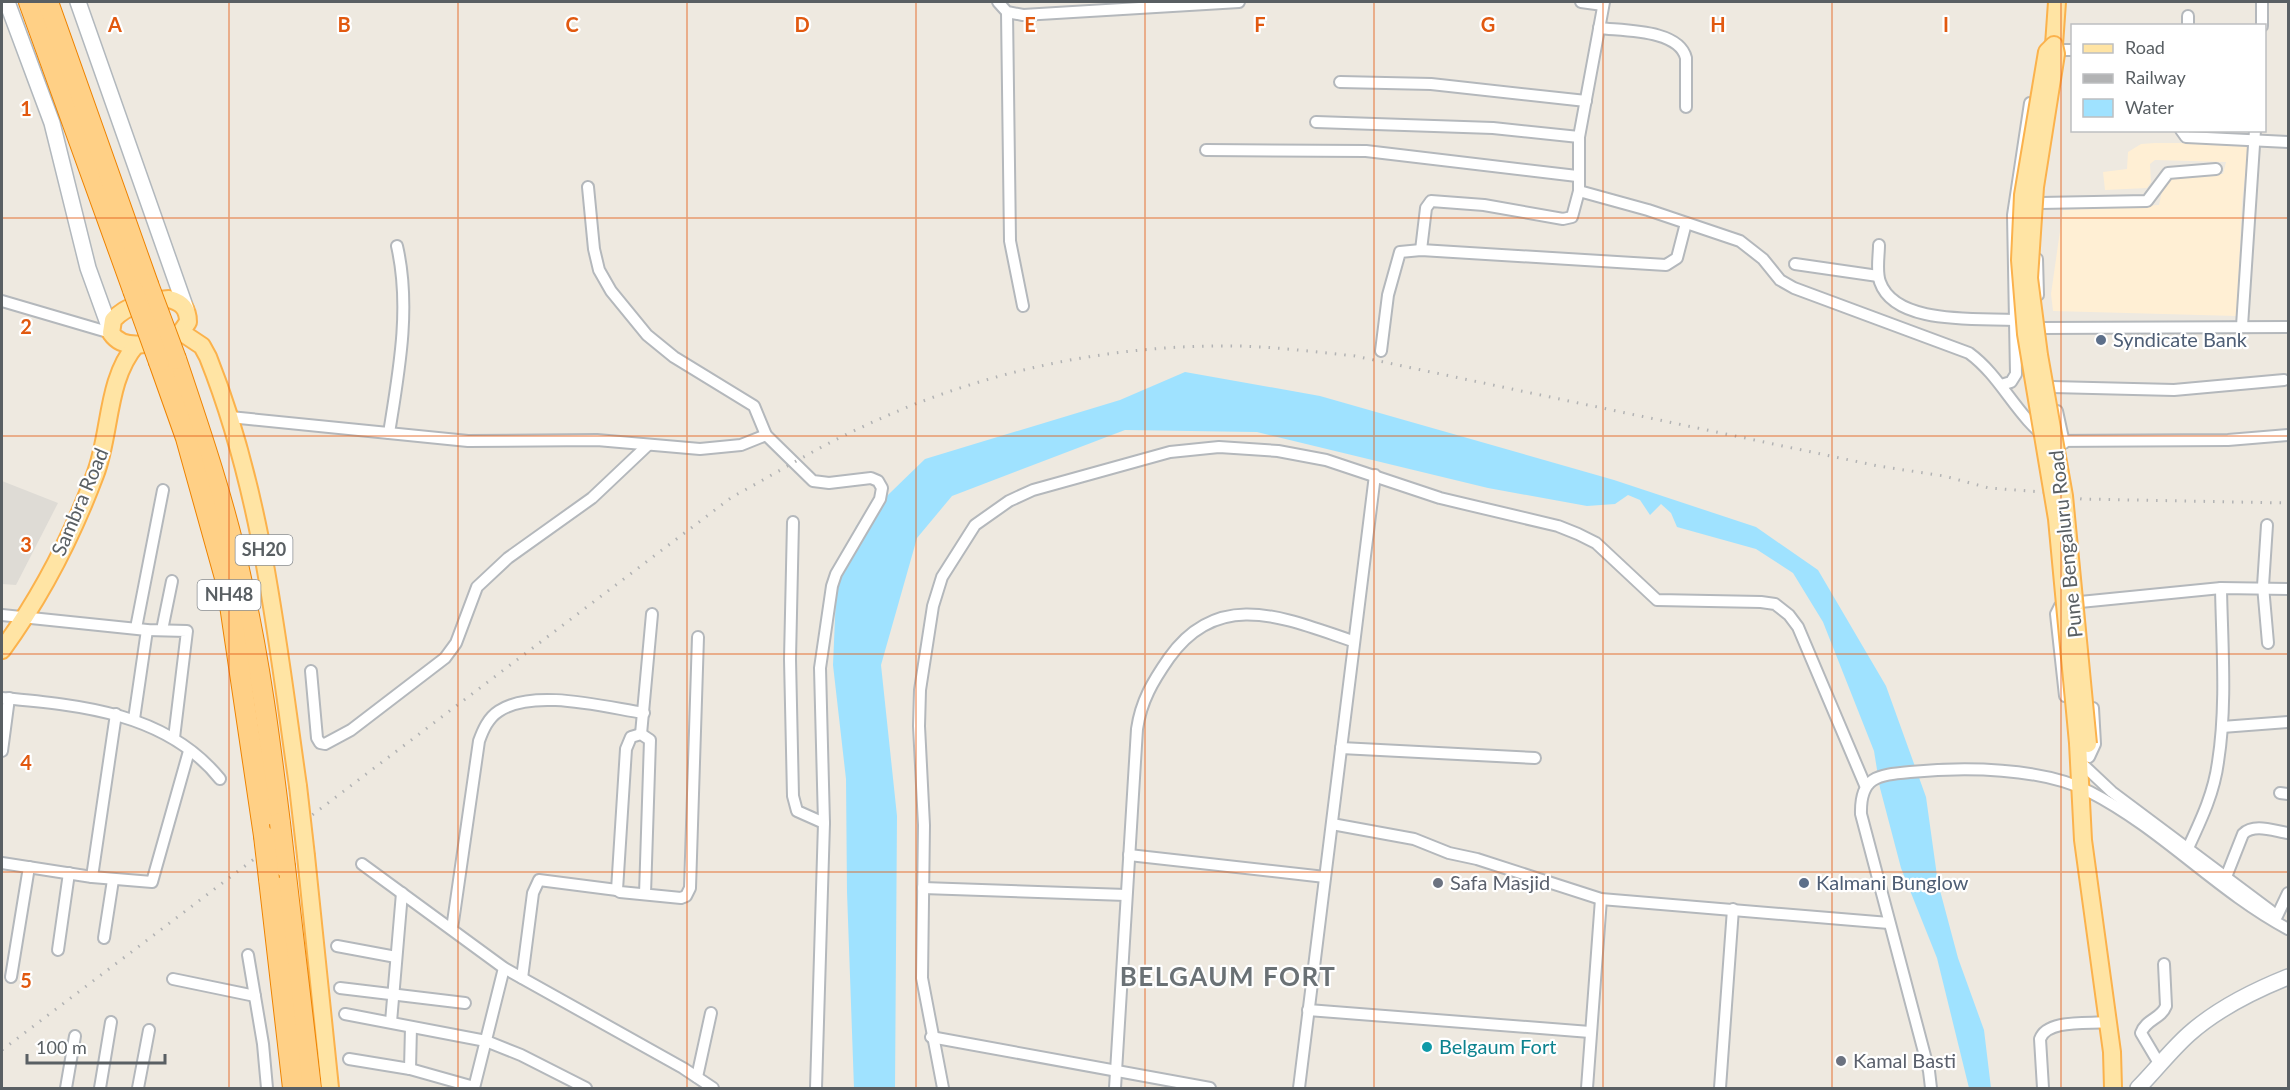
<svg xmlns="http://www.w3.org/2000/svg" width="2290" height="1090" viewBox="0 0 2290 1090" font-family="Lato,sans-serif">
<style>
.commercial{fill:#ffefd4}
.industrial{fill:#dedbd5}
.water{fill:#9fe2ff}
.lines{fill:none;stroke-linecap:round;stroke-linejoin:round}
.street-casing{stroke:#b4b8bc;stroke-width:14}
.secondary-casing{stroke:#b2b8bd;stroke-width:18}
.primary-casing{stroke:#fbb24c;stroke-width:20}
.highway-casing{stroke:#ee8300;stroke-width:22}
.street{stroke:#fff;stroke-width:10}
.secondary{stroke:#fff;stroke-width:15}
.primary{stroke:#ffe4a4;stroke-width:16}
.highway{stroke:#ffd086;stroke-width:20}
.rail{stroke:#b2b3b4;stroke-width:3;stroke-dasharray:1.5 8;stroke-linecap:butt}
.primary-bridge-casing{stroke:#fbb24c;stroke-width:20;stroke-linecap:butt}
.highway-bridge-casing{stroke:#ee8300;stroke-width:22;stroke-linecap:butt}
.primary-bridge{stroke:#ffe4a4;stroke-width:16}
.highway-bridge{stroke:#ffd086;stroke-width:20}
.grid{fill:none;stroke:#e15910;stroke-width:1.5;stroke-opacity:0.55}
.service-dot{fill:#5c6f8a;stroke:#fff;stroke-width:2}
.worship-dot{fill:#6b7280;stroke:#fff;stroke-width:2}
.culture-dot{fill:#0f9aa8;stroke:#fff;stroke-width:2}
.labels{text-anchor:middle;stroke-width:4.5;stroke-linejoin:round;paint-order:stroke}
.shield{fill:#fff;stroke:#8b8f92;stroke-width:1.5}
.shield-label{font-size:18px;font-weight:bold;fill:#595f63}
.service-label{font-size:20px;fill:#4e5e75;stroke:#fff;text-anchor:start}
.street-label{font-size:20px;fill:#595f63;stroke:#fff}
.worship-label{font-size:20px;fill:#5b616d;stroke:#fff;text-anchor:start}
.culture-label{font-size:20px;fill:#0d838f;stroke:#fff;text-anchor:start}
.district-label{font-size:26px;font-weight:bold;letter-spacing:1.5px;fill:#6a7175;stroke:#fff}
.grid-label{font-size:20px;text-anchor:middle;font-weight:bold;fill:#e15910;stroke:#fff;stroke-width:4.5;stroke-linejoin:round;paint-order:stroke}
</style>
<rect width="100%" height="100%" fill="#eee9e0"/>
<polygon class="commercial" points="2155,143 2249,143 2242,202 2237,316 2053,311 2051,294 2063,210 2159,205 2162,191 2173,177 2182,173 2223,174 2226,162 2155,160 2150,164 2151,182 2147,188 2105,190 2103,172 2127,169 2128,152 2141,144"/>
<polygon class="industrial" points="2,481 58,503 16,585 2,584"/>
<polygon class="water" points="1185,372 1320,396 1614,480 1756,527 1818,570 1886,686 1926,797 1938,883 1958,958 1984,1030 1991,1088 1969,1088 1937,958 1901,868 1880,788 1874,751 1823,622 1793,573 1756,549 1677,527 1671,513 1661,504 1650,515 1640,500 1628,495 1615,504 1587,506 1488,488 1257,432 1125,430 952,496 917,538 881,665 897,816 895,1088 854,1088 847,892 846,779 833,665 836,595 856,526 925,459 1120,400"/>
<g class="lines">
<g class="street-casing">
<g id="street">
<polyline points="998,2 1007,12 1023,15 1239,2"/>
<polyline points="1581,2 1603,5"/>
<polyline points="1007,12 1010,241 1023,306"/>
<polyline points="2188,26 2188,16"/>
<polyline points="2262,26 2262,2"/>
<path d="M1599 28C1623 31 1679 29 1686 58V107"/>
<polyline points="2062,50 2072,50"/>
<polyline points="1340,82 1431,84 1586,101"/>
<polyline points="1316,122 1493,128 1579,137"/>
<polyline points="2181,130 2186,137 2288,142"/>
<polyline points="1206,150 1366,151 1577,176"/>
<polyline points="588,187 594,249 599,270 611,291 647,335 674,357 754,406 766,435 813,481 829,483 871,478 878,481 882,488 880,499 836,574 832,586 820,668 824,823 816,1088"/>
<path d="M1579 191 1648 210 1740 241 1763 259 1780 280 1794 288 1969 353C2002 377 2017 418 2051 441L2228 440 2288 435"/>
<polyline points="2040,203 2147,201 2168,173 2216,169"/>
<path d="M1879 245C1879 256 1876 271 1880 282 1895 325 1976 318 2014 320"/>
<polyline points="1421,250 1426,208 1431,201 1484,205 1563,219 1572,217 1579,191 1579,137 1604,2"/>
<polyline points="2037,259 2038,295"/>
<polyline points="1795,264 1878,276"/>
<polyline points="2,301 111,333"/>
<polyline points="2242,326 2255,130"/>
<polyline points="2041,328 2288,327"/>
<polyline points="1381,351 1388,295 1400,252 1421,250 1666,265 1677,258 1686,223"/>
<polyline points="2001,385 2011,382 2016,374 2013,215 2030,103"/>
<polyline points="2052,387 2174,390 2284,380"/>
<polyline points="2057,411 2064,443"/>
<polyline points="230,417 468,441 597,440 700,449 741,445 766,435"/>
<path d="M389 433C399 371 411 307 397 246"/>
<polyline points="793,522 790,659 793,796 797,811 824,823"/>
<polyline points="2267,525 2263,586 2268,643"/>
<polyline points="2,615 147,630 187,631 174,738"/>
<polyline points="136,628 163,490"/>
<polyline points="162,630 172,581"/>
<polyline points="311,671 317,738 320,743 325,744 351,730 445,658 456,643 477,587 508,558 592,498 648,445"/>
<polyline points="2065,696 2056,614 2060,606 2080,602 2221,588 2288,589"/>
<path d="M2 698C81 705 167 713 220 779"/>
<polyline points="134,719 147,630"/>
<polyline points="2222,727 2288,722"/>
<polyline points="641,734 652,614"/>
<polyline points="1341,748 1535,758"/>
<polyline points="2,751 9,698"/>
<polyline points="2089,757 2095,744 2093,708"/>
<polyline points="2078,760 2112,792 2271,911"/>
<polyline points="2280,793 2288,794"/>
<polyline points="1332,824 1414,839 1449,853 1477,859 1601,899 1889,923"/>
<path d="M2188 848C2201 820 2214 793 2218 762 2227 705 2222 645 2221 588"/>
<polyline points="1129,855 1325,877"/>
<polyline points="2,863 92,877 152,882 189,751"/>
<polyline points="362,864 504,968 683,1068 713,1088"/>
<polyline points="92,877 116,714"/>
<path d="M2226 877 2243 834C2254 823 2274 831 2288 833"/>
<polyline points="923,888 1126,895"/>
<polyline points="645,894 650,740 641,734 631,737 626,749 617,890 620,892 681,898 686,896 690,888 698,637"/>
<polyline points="2277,916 2288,893"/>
<path d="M452 929 479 741C483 730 488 718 499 711 534 688 604 707 644 713"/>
<polyline points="104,938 113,880"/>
<polyline points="337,946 396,957"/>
<polyline points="58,950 69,873"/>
<polyline points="248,955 263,1044 267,1088"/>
<polyline points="11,977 29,867"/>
<polyline points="522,978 533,893 539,880 617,890"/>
<polyline points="173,979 255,996"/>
<polyline points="340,988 465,1003"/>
<polyline points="1308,1010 1590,1032"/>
<polyline points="345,1014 486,1041 521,1055 586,1088"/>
<polyline points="391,1022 402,893"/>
<polyline points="931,1037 1210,1088"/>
<polyline points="349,1059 410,1069 474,1087"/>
<path d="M2160 1065 2141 1033C2146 1019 2161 1019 2166 1006L2164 964"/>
<polyline points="410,1069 411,1027"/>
<polyline points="697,1077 711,1013"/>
<polyline points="66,1088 75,1036"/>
<polyline points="100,1088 111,1022"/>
<polyline points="138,1088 149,1030"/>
<polyline points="474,1088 504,968"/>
<polyline points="943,1088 922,978 924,825 919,726 920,690 933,606 942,577 975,525 1009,501 1033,490 1170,452 1219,447 1278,451 1326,460 1440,498 1558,526 1578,534 1596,543 1657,600 1761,602 1775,604 1789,615 1798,627 1865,785"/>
<path d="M1115 1088 1137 729C1141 701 1153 681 1169 658 1219 587 1286 619 1353 641"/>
<polyline points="1299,1088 1375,475"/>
<polyline points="1587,1088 1601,899"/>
<polyline points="1720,1088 1733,909"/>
<path d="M1931 1088 1929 1071 1861 814C1860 777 1877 775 1910 772 1963 767 2042 767 2090 792 2162 829 2217 891 2288 929"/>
<path d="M2043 1088 2040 1039C2047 1019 2089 1024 2107 1022"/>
</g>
</g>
<g class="secondary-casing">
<g id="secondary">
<polyline points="7,2 52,123 88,268 110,329"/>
<polyline points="78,2 186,309"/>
<path d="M2138 1088C2155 1071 2170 1051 2189 1034 2217 1009 2253 991 2288 977"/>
</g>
</g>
<g class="primary-casing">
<g id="primary">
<polyline points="2054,45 2057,2"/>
<path d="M169 299C181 302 188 308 188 322L181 332C161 341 126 355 111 333L113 320C127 304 148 301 169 299Z"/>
<path d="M181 332 202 346 208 357C263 495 277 641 298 786"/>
<path d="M2 650C40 598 72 536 95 475 111 434 106 380 136 345"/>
<polyline points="2078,743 2083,840 2112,1052 2113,1088"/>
<polyline points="306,856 330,1088"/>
</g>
</g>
<g class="highway-casing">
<g id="highway">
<polyline points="29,2 133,290"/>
<polyline points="48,2 148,284"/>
<path d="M176 359C201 433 226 507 242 583 260 662 270 742 280 823"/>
<polyline points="159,362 186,438 227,585 264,836"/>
<polyline points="285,867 311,1088"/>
<polyline points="269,879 293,1088"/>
</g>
</g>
<use href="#street" class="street"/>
<use href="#secondary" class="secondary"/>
<use href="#primary" class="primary"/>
<use href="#highway" class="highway"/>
<path class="rail" d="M2 1050 732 497C775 474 816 448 860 428 977 372 1108 344 1238 346 1277 347 1316 352 1355 356L1878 466 1944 476 1989 488 2043 492 2082 499 2288 503"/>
<g class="primary-bridge-casing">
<g id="primary-bridge">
<polyline points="2078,743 2057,519 2026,334 2020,260 2023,195 2047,52 2054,45 2056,54 2035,187 2029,278 2039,355 2064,496 2088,744"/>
<polyline points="298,786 306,856"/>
</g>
</g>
<g class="highway-bridge-casing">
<g id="highway-bridge">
<polyline points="148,284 176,359"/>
<polyline points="133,290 159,362"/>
<polyline points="280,823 285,867"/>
<polyline points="264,836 269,879"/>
</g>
</g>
<use href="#primary-bridge" class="primary-bridge"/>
<use href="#highway-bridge" class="highway-bridge"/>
</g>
<path class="grid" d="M229 2V1088M458 2V1088M687 2V1088M916 2V1088M1145 2V1088M1374 2V1088M1603 2V1088M1832 2V1088M2061 2V1088M2 218H2288M2 436H2288M2 654H2288M2 872H2288"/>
<g class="service-dot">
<circle cx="2101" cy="340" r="6"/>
<circle cx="1804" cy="883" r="6"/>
</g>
<g class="worship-dot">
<circle cx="1438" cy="883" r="6"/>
<circle cx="1841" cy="1061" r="6"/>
</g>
<circle class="culture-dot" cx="1427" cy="1047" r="6"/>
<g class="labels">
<g class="shield">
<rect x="235.5" y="535" width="57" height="30" rx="4.5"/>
<rect x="197.5" y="580" width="63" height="30" rx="4.5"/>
</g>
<g class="shield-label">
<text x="264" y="556">SH20</text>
<text x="229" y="601">NH48</text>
</g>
<g class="service-label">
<text x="2113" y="347">Syndicate Bank</text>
<text x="1816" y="890">Kalmani Bunglow</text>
</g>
<g class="street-label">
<text transform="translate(80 502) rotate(-67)" y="7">Sambra Road</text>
<text transform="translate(2066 544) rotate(-96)" y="7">Pune Bengaluru Road</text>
</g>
<g class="worship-label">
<text x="1450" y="890">Safa Masjid</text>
<text x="1853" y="1068">Kamal Basti</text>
</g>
<g class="culture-label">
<text x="1439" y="1054">Belgaum Fort</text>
</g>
<g class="district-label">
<text x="1228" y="986">BELGAUM FORT</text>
</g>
</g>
<g class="grid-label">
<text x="115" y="32">A</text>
<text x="344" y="32">B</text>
<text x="572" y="32">C</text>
<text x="802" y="32">D</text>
<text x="1030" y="32">E</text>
<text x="1260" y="32">F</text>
<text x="1488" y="32">G</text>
<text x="1718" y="32">H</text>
<text x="1946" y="32">I</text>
<text x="26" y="116">1</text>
<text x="26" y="334">2</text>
<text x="26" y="552">3</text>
<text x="26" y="770">4</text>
<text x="26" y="988">5</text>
</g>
<rect width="2290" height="1090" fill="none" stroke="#595f63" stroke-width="6"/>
<rect x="2071" y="24" width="195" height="108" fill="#ffffff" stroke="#bdbfc1" stroke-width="1.5"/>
<rect x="2083" y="44" width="30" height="9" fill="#ffe4a4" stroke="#bdbfc1" stroke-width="1.5"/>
<text x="2125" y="54" font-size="18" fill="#595f63">Road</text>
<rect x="2083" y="74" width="30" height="9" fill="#b2b3b4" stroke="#bdbfc1" stroke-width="1.5"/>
<text x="2125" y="84" font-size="18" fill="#595f63">Railway</text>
<rect x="2083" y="99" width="30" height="18" fill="#9fe2ff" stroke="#bdbfc1" stroke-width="1.5"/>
<text x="2125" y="114" font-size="18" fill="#595f63">Water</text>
<path d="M27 1054v9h138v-9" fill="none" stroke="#595f63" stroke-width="3"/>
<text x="36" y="1054" font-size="18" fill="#595f63" stroke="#ffffff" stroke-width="4.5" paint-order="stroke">100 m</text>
</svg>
